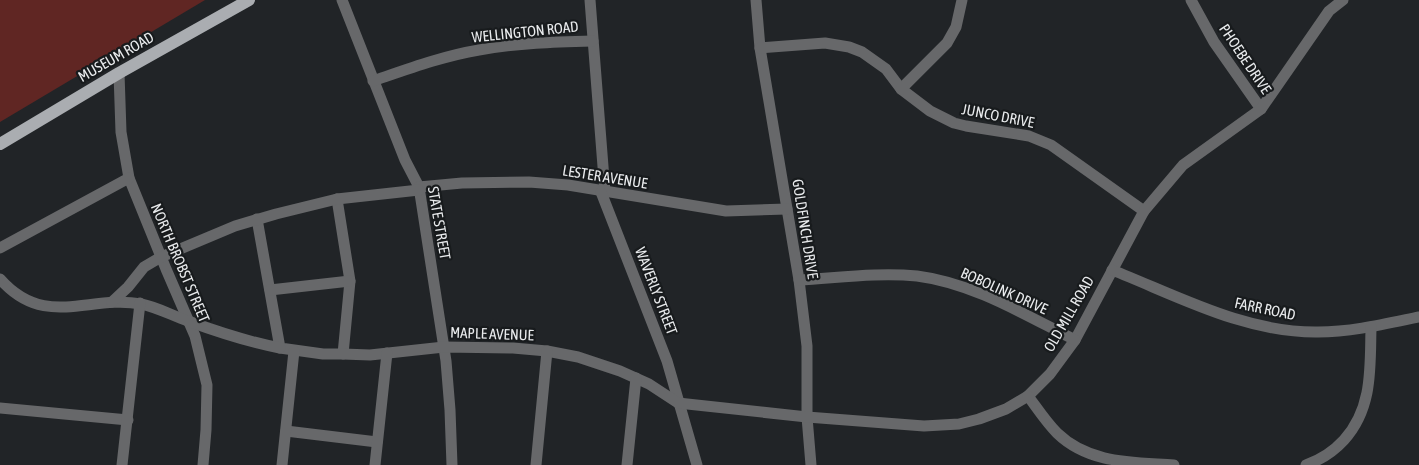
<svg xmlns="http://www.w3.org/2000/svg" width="1419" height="465" viewBox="0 0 1419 465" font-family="'Asap Condensed',sans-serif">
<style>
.green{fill:#602623}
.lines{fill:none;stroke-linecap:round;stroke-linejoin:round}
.minor{stroke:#67686a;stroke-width:11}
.major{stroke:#aaadb1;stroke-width:12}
.labels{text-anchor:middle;stroke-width:4.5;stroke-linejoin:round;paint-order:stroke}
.street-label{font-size:15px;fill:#e9ebed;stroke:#181b1d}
</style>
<rect width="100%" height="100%" fill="#212427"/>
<polygon class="green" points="0,0 205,0 0,122"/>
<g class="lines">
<g class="minor">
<polyline points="342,0 405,160 419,187 446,361 450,410 452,465"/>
<polyline points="590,0 605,192"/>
<polyline points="756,0 760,48 799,280 807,346 807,417 811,465"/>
<polyline points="1191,0 1214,42 1261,109"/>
<polyline points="760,48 825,43 849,47 862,52 886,69 901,89 930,111 954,123 966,126 1029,136 1051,145 1144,211"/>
<polyline points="119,73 121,132 129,178 166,269 195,336 207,385 206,430 203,465"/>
<path d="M373 81C408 69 443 56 479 50 517 43 555 42 593 41"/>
<polyline points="901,89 947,43 956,27 962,0"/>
<polyline points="419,187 462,183 529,182 568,185 726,211 787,209"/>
<polyline points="601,192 667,361 697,465"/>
<polyline points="337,199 350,281 343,354"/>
<polyline points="257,219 280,348 323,354 343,354 370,355 444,347 513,348 547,351 578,357 620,371 649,384 678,403 807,417 924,426 959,424 979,419 1006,409 1028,396 1050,374 1075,340 1144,211 1183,165 1261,109 1329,11 1343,0"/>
<polyline points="0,248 129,178"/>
<path d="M1112 270C1178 296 1245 333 1318 332 1352 332 1385 324 1419 317"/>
<path d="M0 279C45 330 89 294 141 304 157 307 173 316 188 321 218 332 249 342 280 348"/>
<path d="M799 280C837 278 878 272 917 276 973 283 1025 315 1075 340"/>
<polyline points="270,290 350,281"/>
<polyline points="112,302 128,287 144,267 161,257 235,226 276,214 337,199 419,190"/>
<path d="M1028 396C1037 408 1046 422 1057 433 1089 464 1132 462 1174 465"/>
<polyline points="0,408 128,420"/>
<polyline points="286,431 377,442"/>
<polyline points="122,465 140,303"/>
<polyline points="282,465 294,351"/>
<polyline points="375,465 387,353"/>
<polyline points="536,465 547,351"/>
<polyline points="627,465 636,378"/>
<path d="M1306 465C1320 460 1334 451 1344 440 1373 408 1370 368 1371 327"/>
</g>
<polyline class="major" points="0,144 119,73 249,0"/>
</g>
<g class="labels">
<g class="street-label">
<text transform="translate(525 32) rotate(-6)" y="5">WELLINGTON ROAD</text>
<text transform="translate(116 57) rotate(-30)" y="5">MUSEUM ROAD</text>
<text transform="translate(1245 59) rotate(56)" y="5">PHOEBE DRIVE</text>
<text transform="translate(998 116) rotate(11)" y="5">JUNCO DRIVE</text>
<text transform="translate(605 177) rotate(9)" y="5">LESTER AVENUE</text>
<text transform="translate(439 223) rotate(80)" y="5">STATE STREET</text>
<text transform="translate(805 229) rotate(81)" y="5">GOLDFINCH DRIVE</text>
<text transform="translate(180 263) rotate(67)" y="5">NORTH BROBST STREET</text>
<text transform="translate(656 291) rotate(69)" y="5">WAVERLY STREET</text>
<text transform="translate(1004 291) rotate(24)" y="5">BOBOLINK DRIVE</text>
<text transform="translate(1265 309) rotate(12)" y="5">FARR ROAD</text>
<text transform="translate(1069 314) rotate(-60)" y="5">OLD MILL ROAD</text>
<text transform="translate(492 334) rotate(2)" y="5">MAPLE AVENUE</text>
</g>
</g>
</svg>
